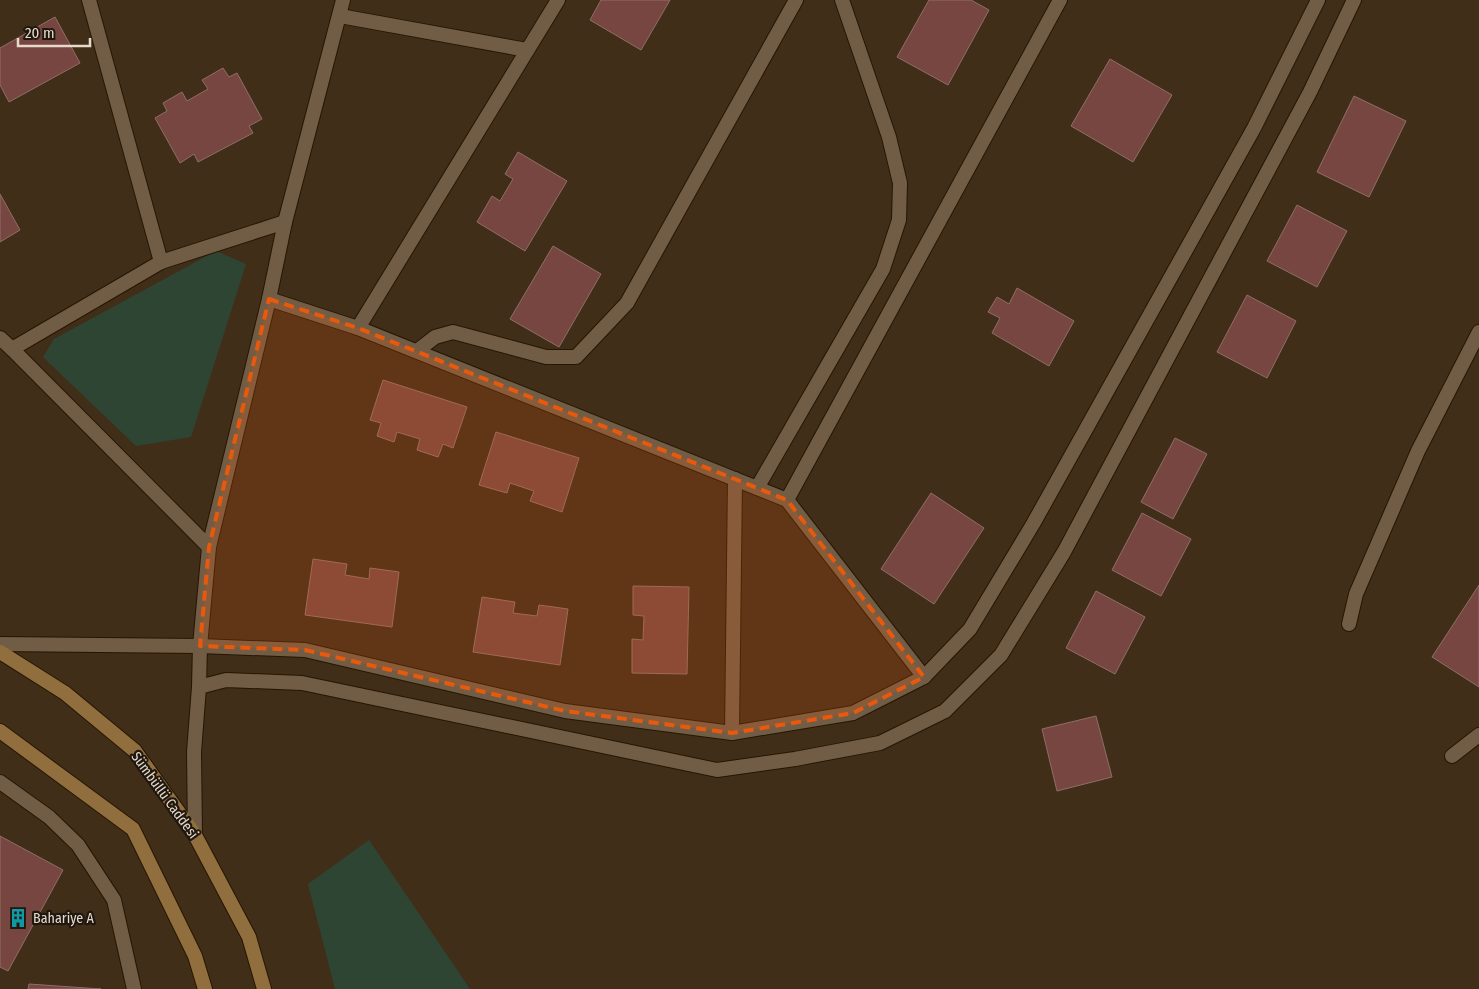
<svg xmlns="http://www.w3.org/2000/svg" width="1479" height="989" viewBox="0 0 1479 989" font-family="'Fira Sans Condensed',sans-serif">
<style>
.green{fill:#2f4533}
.building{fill:#774640;stroke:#8f6e69}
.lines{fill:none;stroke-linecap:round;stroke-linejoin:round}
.minor-casing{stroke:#261602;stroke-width:16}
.tertiary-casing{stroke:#261602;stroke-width:16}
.secondary-casing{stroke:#261602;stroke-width:16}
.minor{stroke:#715d46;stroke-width:14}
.tertiary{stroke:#715d46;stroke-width:14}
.secondary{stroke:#906e3d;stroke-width:14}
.marked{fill:#e8590c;fill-opacity:0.2;stroke:#e8590c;stroke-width:4;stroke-dasharray:10 6;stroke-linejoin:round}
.labels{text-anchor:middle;stroke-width:4.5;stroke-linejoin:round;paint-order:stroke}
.street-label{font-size:14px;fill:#e4d9cc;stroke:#20180f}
.poi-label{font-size:14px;fill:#e4d9cc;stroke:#20180f;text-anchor:start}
</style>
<rect width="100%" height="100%" fill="#402e19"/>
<g class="green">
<polygon points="216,251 246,264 191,437 136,446 43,357 54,339"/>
<polygon points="369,840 470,989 335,989 308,884"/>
</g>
<g class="building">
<polygon points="601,0 670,0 641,50 590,20"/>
<polygon points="929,0 971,0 989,10 948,85 897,57"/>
<polygon points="55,17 80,63 9,102 0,85 0,48"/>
<polygon points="1110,59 1172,95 1133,162 1071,126"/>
<polygon points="223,68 229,77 237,73 262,119 249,126 253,133 198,162 194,154 180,163 155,118 167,111 163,103 182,92 187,101 208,89 202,80"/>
<polygon points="1354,96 1406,121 1369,197 1317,172"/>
<polygon points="518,152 567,181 525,251 477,222 492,196 500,201 513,179 505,174"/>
<polygon points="0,194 20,230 0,242"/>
<polygon points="1297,205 1347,231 1317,287 1267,261"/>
<polygon points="553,246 601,274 559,347 510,319"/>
<polygon points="1017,288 1074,321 1049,366 992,333 1000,318 988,312 997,297 1009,304"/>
<polygon points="1247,295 1296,321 1267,378 1217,352"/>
<polygon points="383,380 467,407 453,448 443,444 438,457 417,450 420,439 397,432 394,442 377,436 381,423 370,420"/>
<polygon points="496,432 579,458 562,512 530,501 534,491 510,483 507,493 479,485"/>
<polygon points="1175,438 1207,454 1173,519 1141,502"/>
<polygon points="931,493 984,528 934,604 881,569"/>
<polygon points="1142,513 1191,539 1161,596 1112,570"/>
<polygon points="313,559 347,564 345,575 369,579 370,568 399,572 392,627 305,615"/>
<polygon points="1479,585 1479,687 1432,657"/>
<polygon points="633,586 689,587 687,674 632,673 632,639 643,640 644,616 633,615"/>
<polygon points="1096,591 1145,617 1115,674 1066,648"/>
<polygon points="482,597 515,602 513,613 537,616 539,605 568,609 560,665 473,652"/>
<polygon points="1096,716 1112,777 1057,791 1042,729"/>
<polygon points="0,836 63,870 8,971 0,967"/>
<polygon points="29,984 101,989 28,989"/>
</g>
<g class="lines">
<g class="minor-casing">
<g id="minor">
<polyline points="89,0 161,262"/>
<polyline points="340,16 527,50"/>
<polyline points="269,299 358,328 558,0"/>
<polyline points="358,328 787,500 924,677"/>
<polyline points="0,338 12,349 161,262 285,222"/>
<polyline points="12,349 209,547"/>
<polyline points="417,351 435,337 453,332 546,357 576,357 627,303 796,0"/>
<polyline points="757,488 883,269 899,220 900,183 889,137 842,0"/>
<polyline points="787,500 1060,0"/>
<polyline points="1349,624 1356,594 1418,451 1479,332"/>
<polyline points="199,687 200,646"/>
<polyline points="732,733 735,479"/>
<polyline points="1452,756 1479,735"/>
<polyline points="0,782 49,817 78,845 114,900 134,989"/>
</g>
</g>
<g class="tertiary-casing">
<g id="tertiary">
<polyline points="0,644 200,646 305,650 565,711 732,733 853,713 924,677 970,629 1033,524 1254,128 1318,0"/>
<polyline points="200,646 209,547 269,299 285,222 343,0"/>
<polyline points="195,835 194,752 199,687 226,680 302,683 717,770 795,759 880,743 945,711 1001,655 1064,552 1310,92 1354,0"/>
</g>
</g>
<g class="secondary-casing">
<g id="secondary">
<polyline points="0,652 65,693 135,751 195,835 249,937 264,989"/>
<polyline points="0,731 133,829 195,956 205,989"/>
</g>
</g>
<use href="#minor" class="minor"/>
<use href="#tertiary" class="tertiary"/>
<use href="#secondary" class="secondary"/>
</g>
<path class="marked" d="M269 299 358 328 787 500 924 677 853 713 732 733 565 711 305 650 200 646 209 547Z"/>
<defs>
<g id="building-bare" transform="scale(1.5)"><path d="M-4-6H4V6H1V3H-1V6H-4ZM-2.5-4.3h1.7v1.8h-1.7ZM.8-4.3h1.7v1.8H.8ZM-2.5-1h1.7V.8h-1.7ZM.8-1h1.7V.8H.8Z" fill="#0f9aa8" stroke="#20180f" stroke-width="2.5" paint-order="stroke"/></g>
</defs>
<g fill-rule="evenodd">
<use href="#building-bare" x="18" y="918"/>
</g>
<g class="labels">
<g class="street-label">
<text transform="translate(165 795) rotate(54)" y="5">Sümbüllü Caddesi</text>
</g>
<g class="poi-label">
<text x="33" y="923">Bahariye A</text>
</g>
</g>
<path d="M18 38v8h72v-8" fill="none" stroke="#e4d9cc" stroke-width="2.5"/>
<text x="25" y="38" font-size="15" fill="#e4d9cc" stroke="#20180f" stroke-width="4" paint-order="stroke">20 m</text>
</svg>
